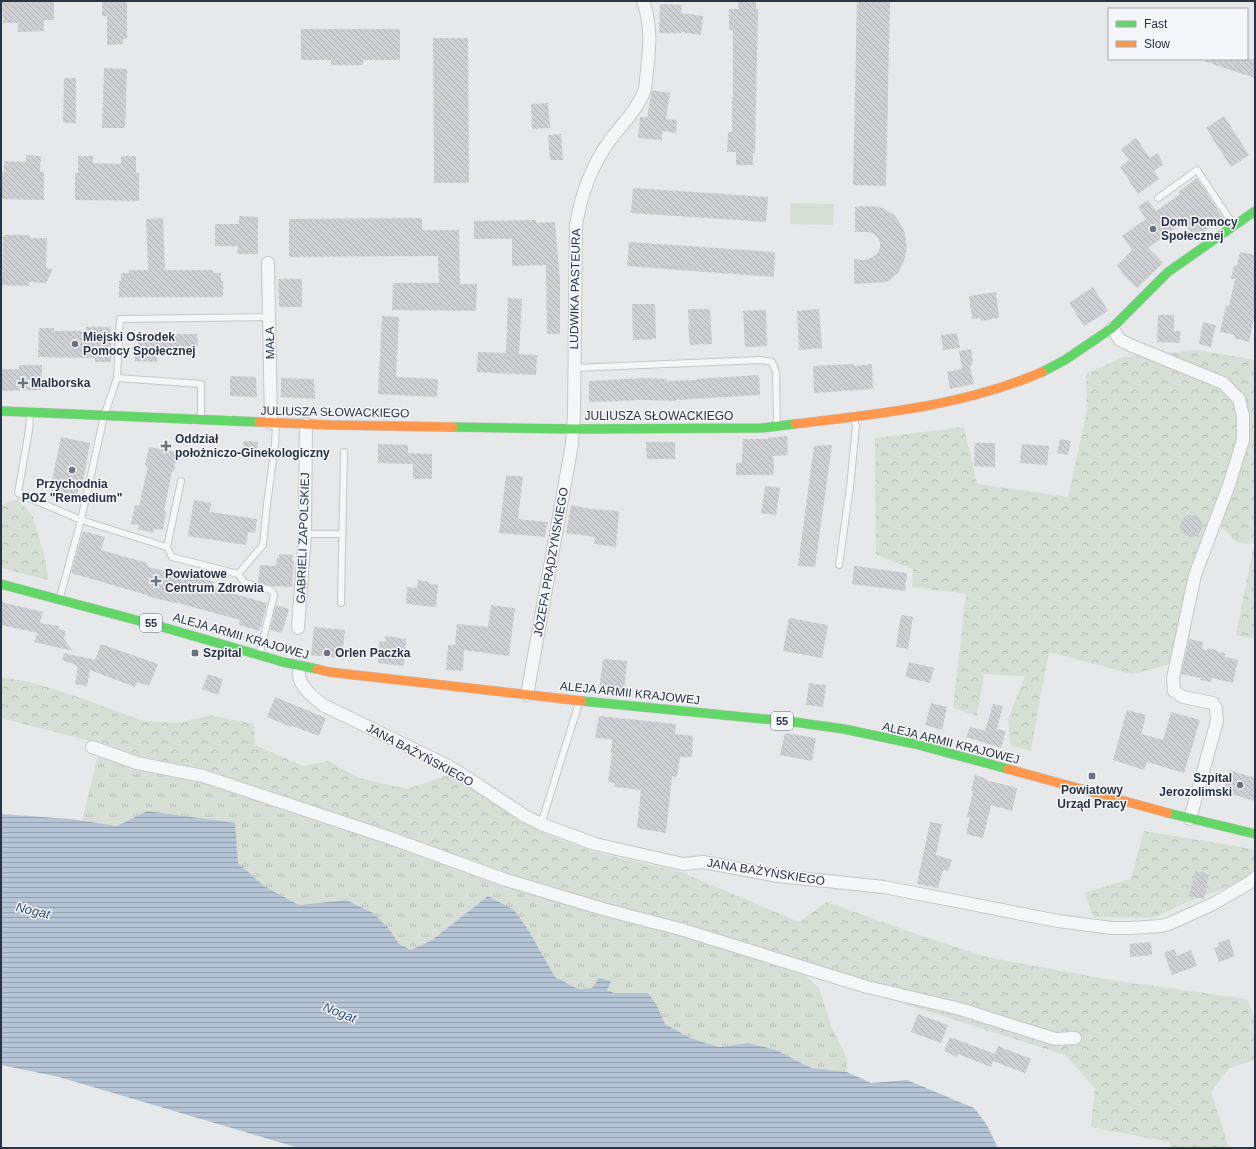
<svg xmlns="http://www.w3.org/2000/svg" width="1256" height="1149" viewBox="0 0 1256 1149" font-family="Arial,sans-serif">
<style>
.grass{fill:url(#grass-tufts)}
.forest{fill:url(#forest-crowns)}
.park{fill:#d6ded6}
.water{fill:url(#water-rules)}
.building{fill:url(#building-back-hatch)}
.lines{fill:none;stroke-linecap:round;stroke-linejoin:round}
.lane-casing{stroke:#c4c6c8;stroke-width:8}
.street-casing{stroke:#c4c6c8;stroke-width:14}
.fast-casing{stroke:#c4c6c8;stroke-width:10}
.slow-casing{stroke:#c4c6c8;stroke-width:10}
.lane{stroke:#f5f6f7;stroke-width:6}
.street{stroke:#f5f6f7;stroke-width:12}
.fast{stroke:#63d668;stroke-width:9}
.slow{stroke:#ff974d;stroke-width:9}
.poi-dot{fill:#6c737f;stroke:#f4f6f9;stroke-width:1.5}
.labels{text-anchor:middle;stroke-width:3;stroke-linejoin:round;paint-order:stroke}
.shield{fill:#f4f6f9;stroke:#676e7b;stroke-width:1}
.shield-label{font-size:11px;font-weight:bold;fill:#2b3445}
.poi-label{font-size:12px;font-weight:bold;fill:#2b3445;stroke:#f4f6f9;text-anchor:start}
.street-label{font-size:12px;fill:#2b3445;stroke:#f4f6f9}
.water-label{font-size:13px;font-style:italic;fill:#34527a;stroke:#f4f6f9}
</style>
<defs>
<pattern id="grass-tufts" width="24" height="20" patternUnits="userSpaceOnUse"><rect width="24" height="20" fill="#d6ded6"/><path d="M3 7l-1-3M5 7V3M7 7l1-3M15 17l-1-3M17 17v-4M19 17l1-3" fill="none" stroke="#b8bfb9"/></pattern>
<pattern id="forest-crowns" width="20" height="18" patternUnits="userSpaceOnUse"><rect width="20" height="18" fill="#d6ded6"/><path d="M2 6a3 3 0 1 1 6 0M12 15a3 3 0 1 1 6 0" fill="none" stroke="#b8bfb9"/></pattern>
<pattern id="water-rules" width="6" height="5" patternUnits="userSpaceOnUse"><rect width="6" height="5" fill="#b4c4d5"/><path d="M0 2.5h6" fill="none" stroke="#93a0af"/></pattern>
<pattern id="building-back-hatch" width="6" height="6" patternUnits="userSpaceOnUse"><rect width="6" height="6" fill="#ced0d3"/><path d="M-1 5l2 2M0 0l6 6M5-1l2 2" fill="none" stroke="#b1b3b6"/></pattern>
</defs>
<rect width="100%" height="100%" fill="#e6e8ea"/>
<polygon class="grass" points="98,756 137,767 202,780 767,961 806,976 819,988 831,1026 847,1058 847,1072 811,1068 776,1050 748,1043 719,1047 690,1038 664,1024 657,1006 631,993 614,993 607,990 610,981 592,988 578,989 555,977 527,928 488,896 432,940 411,950 399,944 389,929 346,900 299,905 264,886 238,863 147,811 117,826 82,821"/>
<g class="forest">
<polygon points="1197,350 1255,360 1255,639 1236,635 1254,544 1237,542 1211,516 1170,664 1132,674 1049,652 1040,698 1031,751 1010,745 1008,719 1025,676 984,674 977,716 953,708 966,594 912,587 913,569 876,555 875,438 964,427 977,484 1068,497 1087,410 1086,374 1124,357"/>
<polygon points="17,499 32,515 46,562 48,580 1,568 1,505"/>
<polygon points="1,677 30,682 72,695 144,721 177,723 210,715 254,724 255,745 303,766 328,761 359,778 407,789 449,775 539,831 594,852 681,872 799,922 827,902 913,933 987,957 1110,980 1247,999 1255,1018 1255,1060 1229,1068 1211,1092 1229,1148 1171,1148 1169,1142 1091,1127 1095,1088 1065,1055 880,996 808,961 604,906 138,759 94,742 1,718"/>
<polygon points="1144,831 1255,849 1255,869 1241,882 1182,904 1154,918 1094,917 1084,893 1131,879"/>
</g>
<polygon class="park" points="791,203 834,204 833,225 790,224"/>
<polygon class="water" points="147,811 235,823 238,863 264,886 299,905 346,900 373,913 389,929 399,944 411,950 432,940 488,896 514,910 527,928 555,977 578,989 592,988 599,978 611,981 607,990 614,993 648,993 657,1006 665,1024 690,1038 719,1047 748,1043 776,1050 811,1068 847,1072 871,1083 907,1080 974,1108 987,1125 998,1148 299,1148 59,1077 1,1065 1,814 71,819 117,826"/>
<g class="building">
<polygon points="2,1 54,1 54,20 44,20 44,31 18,32 18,23 3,23"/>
<polygon points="102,1 127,1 127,39 123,39 123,44 107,45 107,16 102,16"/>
<polygon points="738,1 756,1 756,9 758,9 755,153 753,153 753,165 736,165 736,152 727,152 728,132 732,132 732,97 733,97 733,30 729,30 729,9 739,9"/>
<polygon points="857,1 890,1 886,186 853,185"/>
<polygon points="660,4 682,5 681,13 703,16 701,35 681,32 681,33 659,33"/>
<polygon points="301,29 400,29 400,60 363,60 363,65 331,65 331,60 301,60"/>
<polygon points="433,38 468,38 469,183 434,183"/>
<polygon points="1205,59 1255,59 1255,78 1204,61"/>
<polygon points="104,68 127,69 125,128 102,128"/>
<polygon points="64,78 76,78 76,123 63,123"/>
<polygon points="652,90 670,93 666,119 677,120 676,133 662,131 662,140 638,138 640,117 647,117"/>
<polygon points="548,103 550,128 532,129 531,104"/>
<polygon points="1224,116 1249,155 1231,167 1206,128"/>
<polygon points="561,134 563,160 550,160 548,135"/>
<polygon points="1136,138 1150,158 1157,153 1164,164 1154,171 1159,179 1138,194 1120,167 1129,160 1121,149"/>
<polygon points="26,155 41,156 40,172 44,172 44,200 1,199 1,172 4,172 4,161 26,162"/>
<polygon points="78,156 93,156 93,163 121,164 121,156 136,156 136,173 139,173 139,201 75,200 75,173 78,173"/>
<polygon points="1197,178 1223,218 1195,238 1184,222 1148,248 1163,263 1137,288 1121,273 1122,271 1117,266 1132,250 1122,236 1146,219 1138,207 1148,200 1156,211 1180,194 1178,192"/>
<polygon points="633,188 768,197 766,222 631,213"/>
<polygon points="870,206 883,208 894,215 902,226 905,234 907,248 904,261 898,273 887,282 854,284 854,259 864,260 871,258 877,254 880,248 880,242 877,237 872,233 866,232 855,232 855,207"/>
<polygon points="239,216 258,217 258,254 237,254 238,246 215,246 215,224 239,224"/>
<polygon points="163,218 165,270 213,270 213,273 221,273 221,281 223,281 223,297 119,297 119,281 121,281 121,273 129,273 129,270 148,270 146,219"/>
<polygon points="422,218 422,230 459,230 460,284 477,284 476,311 392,310 393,283 439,283 438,256 289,257 289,219"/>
<polygon points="536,220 536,223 555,222 560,281 560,334 547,334 546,265 512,266 512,239 474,239 474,221"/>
<polygon points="3,235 30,235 30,238 47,238 46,268 53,269 46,283 29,282 29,286 2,285"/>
<polygon points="629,242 775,252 774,277 627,266"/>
<polygon points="1240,252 1255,255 1255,314 1249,342 1234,338 1235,335 1220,332 1226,305 1229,306 1235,279 1231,279 1234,265 1237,266"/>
<polygon points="278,279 302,279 302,307 279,307"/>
<polygon points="1093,287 1108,311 1084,326 1069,303"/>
<polygon points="996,292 999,318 981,321 980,318 972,319 969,296"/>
<polygon points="508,298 522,299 519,354 537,355 536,375 477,372 478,352 506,353"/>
<polygon points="632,304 655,304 656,339 633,340"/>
<polygon points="688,309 710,309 712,344 690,345 688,325 689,324"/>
<polygon points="819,309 822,348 799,350 797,311"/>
<polygon points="766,310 767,346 745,347 743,311"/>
<polygon points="1158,315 1174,315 1174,331 1180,331 1180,343 1157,342"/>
<polygon points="382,316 399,317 396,377 438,379 437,397 378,394"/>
<polygon points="1203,322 1216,325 1211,347 1199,344"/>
<polygon points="86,327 111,327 111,362 95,362 95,358 38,357 39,328 54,328 54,331 86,331"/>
<polygon points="957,333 960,348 943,350 941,335"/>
<polygon points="145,334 197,334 198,346 157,348 157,362 135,361 135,349 138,349 138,336 145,336"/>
<polygon points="971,349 973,363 970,367 974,384 950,389 947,372 962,369 959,351"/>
<polygon points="854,364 854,366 872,364 873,389 814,393 813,366"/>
<polygon points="19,365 42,365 41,390 1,391 1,369 19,369"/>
<polygon points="759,375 760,395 676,400 676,401 645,400 589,402 589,381 645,378 667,379 667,381 697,380 697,379"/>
<polygon points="230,376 256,377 257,397 230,396"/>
<polygon points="281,378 314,379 315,399 281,397"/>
<polygon points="787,436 788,455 773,456 774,468 773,475 736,475 736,463 742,463 743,439 768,439 768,438"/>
<polygon points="61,437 90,443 82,487 79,486 77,495 50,490"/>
<polygon points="1060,439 1071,441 1068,455 1057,453"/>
<polygon points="244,441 258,442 257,459 243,458"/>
<polygon points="646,442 675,442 675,459 647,459"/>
<polygon points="975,443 995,443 995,467 974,466"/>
<polygon points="378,444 408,445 408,453 432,454 432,479 413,479 413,464 378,463"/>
<polygon points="1022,444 1049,446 1047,465 1020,463"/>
<polygon points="832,445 815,567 798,566 814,446"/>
<polygon points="149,447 177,452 174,472 172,471 164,511 166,511 163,530 154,529 153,533 138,529 139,525 131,524 135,505 139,506 148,466 145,465"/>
<polygon points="506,476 523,476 518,519 548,522 545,537 499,533"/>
<polygon points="765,486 780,488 776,515 761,513"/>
<polygon points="194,500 211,503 210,512 257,519 255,533 248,532 246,545 188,536"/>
<polygon points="571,505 591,509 619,511 616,547 594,544 595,537 566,533"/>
<circle cx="1191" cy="526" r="11"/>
<polygon points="83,531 105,537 101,550 147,563 146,566 191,579 192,576 214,582 213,588 267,603 261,627 260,627 259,631 239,625 240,620 174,602 174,603 147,596 147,595 71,573"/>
<polygon points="279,554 293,555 292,560 294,561 292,587 272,586 258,582 260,565 276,566 277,558 279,558"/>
<polygon points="854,566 907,573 905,591 852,584"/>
<polygon points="418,580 430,582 429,584 438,585 436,607 406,604 407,587 417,588"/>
<polygon points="1,602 43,612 40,623 59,626 58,629 66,631 64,639 73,651 34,642 38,633 1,625"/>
<polygon points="276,605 289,609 282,633 270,630"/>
<polygon points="491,605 515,608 509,656 464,650 463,671 446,670 448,645 455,645 457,624 488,627"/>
<polygon points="901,615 913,617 908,649 896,647"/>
<polygon points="789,618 828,625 822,658 783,651"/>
<polygon points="314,627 345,630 342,658 311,655"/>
<polygon points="385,636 406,639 404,666 378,663 379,641 386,642"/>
<polygon points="1189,639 1203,642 1202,649 1207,650 1208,648 1217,650 1217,652 1225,653 1225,657 1238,660 1233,683 1212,678 1211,682 1200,680 1201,678 1181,674"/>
<polygon points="101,644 158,664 149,686 137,682 135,687 90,670 87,686 75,684 78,666 62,660 64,653 95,660"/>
<polygon points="603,659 627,661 624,693 599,691"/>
<polygon points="909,662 934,668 930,683 905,677"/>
<polygon points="208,674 223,679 218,695 202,689"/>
<polygon points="809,683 826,685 823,707 806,705"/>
<polygon points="275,697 326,718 319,736 292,726 291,727 267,717"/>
<polygon points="931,703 947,707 942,730 925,725"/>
<polygon points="993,704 1003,706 997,729 1006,731 1001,748 966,737 970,727 985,731"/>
<polygon points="1127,710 1146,715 1141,734 1163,740 1171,712 1200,720 1184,773 1147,762 1144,770 1113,760"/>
<polygon points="599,716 676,724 675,734 693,736 692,757 680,757 677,777 672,776 666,833 637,828 641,790 614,787 615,783 608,782 612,753 611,752 612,739 595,738"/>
<polygon points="785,733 816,738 812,761 780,755"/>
<polygon points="1229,770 1255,778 1255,801 1223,792"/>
<polygon points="975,775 987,779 986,780 1017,788 1012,811 991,805 983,838 966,834 970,817 967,817 973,791 971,791"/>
<polygon points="930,822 942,824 936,855 952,860 948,871 943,870 938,888 917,884"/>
<polygon points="1195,871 1209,874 1204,899 1189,896"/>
<polygon points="1229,939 1235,956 1219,962 1214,948 1219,946 1218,943"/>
<polygon points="1151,942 1152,955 1130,957 1130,944"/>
<polygon points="1174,949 1177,956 1191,950 1197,966 1172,975 1164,953"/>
<polygon points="918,1014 948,1025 941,1043 911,1032"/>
<polygon points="950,1037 995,1054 998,1046 1031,1059 1025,1073 993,1061 991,1067 958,1054 957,1057 944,1051"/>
</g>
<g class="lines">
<g class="lane-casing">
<g id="lane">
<polyline points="1158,198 1197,170 1233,224"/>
<polyline points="574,368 760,360 772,362 776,372 777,425"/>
<polyline points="117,378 120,319 269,317"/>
<polyline points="30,414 29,430 18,493 81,520 167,547 172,557 238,574 245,583 271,590 274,595 260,652"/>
<polyline points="305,534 342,534"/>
<polyline points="167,547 181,481"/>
<polyline points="839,565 850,487 856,426 854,419"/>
<polyline points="238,574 263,545 267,504 275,445 276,424"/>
<polyline points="60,597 81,520 104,416 117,378 201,384 201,418"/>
<polyline points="341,603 344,452"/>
<polyline points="541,824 579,703"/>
</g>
</g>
<g class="street-casing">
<g id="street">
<polyline points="268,263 271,423"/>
<polyline points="1112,328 1120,340 1130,345 1223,383 1239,399 1243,416 1243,440 1229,485 1195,575 1173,678 1174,691 1183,697 1213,703 1216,708 1217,721 1190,819"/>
<polyline points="298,628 305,534 306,424"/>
<path d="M299 666C299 669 299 673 299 676 301 688 314 698 323 705L448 766 463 775 525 816 541 824 595 844 683 864 703 862 778 876 884 887 1058 921 1112 928H1131L1161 926 1171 923 1213 904 1249 883 1255 878"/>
<path d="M527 695 572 444 574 415 576 225C581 195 592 165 610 140 623 123 638 109 645 89 648 58 654 31 643 1"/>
<polyline points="92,747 137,763 203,776 390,838 506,880 603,909 680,929 867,987 960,1009 1055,1039 1075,1038"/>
</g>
</g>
<g class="fast-casing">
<g id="fast">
<polyline points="1042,372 1065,360 1112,328 1168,272 1255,211"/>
<polyline points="1,411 259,422"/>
<polyline points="453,427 573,429 762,428 795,424"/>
<polyline points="1,584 166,628 283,662 317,669"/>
<polyline points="582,701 794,722 844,729 915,744 1008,769"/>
<polyline points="1168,813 1255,834"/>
</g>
</g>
<g class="slow-casing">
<g id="slow">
<polyline points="259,422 330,425 453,427"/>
<path d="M795 424C878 414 964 406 1042 372"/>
<polyline points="317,669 329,672 582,701"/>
<polyline points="1008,769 1168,813"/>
</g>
</g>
<use href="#lane" class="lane"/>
<use href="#street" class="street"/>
<use href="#fast" class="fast"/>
<use href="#slow" class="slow"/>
</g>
<g class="poi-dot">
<circle cx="1153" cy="229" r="4"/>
<circle cx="75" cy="344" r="4"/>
<path d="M21 377h4v4h4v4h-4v4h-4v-4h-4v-4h4z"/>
<path d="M164 440h4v4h4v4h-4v4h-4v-4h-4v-4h4z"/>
<circle cx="72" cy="470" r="4"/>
<path d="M154 575h4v4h4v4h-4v4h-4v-4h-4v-4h4z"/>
<rect x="191" y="649" width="8" height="8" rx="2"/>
<circle cx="327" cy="653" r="4"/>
<rect x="1088" y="772" width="8" height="8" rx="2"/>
<circle cx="1240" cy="785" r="4"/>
</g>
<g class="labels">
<g class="shield">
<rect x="140" y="614" width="22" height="18" rx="3"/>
<rect x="771" y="712" width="22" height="18" rx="3"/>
</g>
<g class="shield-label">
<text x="151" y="627">55</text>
<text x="782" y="725">55</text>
</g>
<g class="poi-label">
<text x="1161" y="226">Dom Pomocy<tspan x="1161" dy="14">Społecznej</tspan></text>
<text x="83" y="341">Miejski Ośrodek<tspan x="83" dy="14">Pomocy Społecznej</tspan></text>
<text x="31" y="387">Malborska</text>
<text x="175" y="443">Oddział<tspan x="175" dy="14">położniczo-Ginekologiczny</tspan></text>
<text x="72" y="488" text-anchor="middle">Przychodnia<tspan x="72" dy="14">POZ "Remedium"</tspan></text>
<text x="165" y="578">Powiatowe<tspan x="165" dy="14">Centrum Zdrowia</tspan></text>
<text x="203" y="657">Szpital</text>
<text x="335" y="657">Orlen Paczka</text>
<text x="1232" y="782" text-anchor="end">Szpital<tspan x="1232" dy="14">Jerozolimski</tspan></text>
<text x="1092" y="794" text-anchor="middle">Powiatowy<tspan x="1092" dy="14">Urząd Pracy</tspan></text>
</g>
<g class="street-label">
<text transform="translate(575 289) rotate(-89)" y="4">LUDWIKA PASTEURA</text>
<text transform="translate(270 343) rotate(-91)" y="4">MAŁA</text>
<text transform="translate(335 412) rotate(1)" y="4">JULIUSZA SŁOWACKIEGO</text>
<text x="659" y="420">JULIUSZA SŁOWACKIEGO</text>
<text transform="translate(303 538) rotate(-88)" y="4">GABRIELI ZAPOLSKIEJ</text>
<text transform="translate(551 562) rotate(-80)" y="4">JÓZEFA PRĄDZYŃSKIEGO</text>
<text transform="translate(241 636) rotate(16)" y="4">ALEJA ARMII KRAJOWEJ</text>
<text transform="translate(630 693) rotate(6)" y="4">ALEJA ARMII KRAJOWEJ</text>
<text transform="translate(951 743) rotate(14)" y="4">ALEJA ARMII KRAJOWEJ</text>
<text transform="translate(420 755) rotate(28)" y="4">JANA BAŻYŃSKIEGO</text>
<text transform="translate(766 872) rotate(9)" y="4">JANA BAŻYŃSKIEGO</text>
</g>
<g class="water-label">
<text transform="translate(33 910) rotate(13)" y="5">Nogat</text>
<text transform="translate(340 1012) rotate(22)" y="5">Nogat</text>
</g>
</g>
<rect width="1256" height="1149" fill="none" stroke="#2b3445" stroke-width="4"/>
<rect x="1108" y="8" width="140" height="52" fill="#f4f6f9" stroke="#a4a8b1"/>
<rect x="1116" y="21" width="20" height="6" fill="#63d668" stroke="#a4a8b1"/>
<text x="1144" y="28" font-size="12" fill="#2b3445">Fast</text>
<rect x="1116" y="41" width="20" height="6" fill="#ff974d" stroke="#a4a8b1"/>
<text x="1144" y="48" font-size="12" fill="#2b3445">Slow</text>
</svg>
